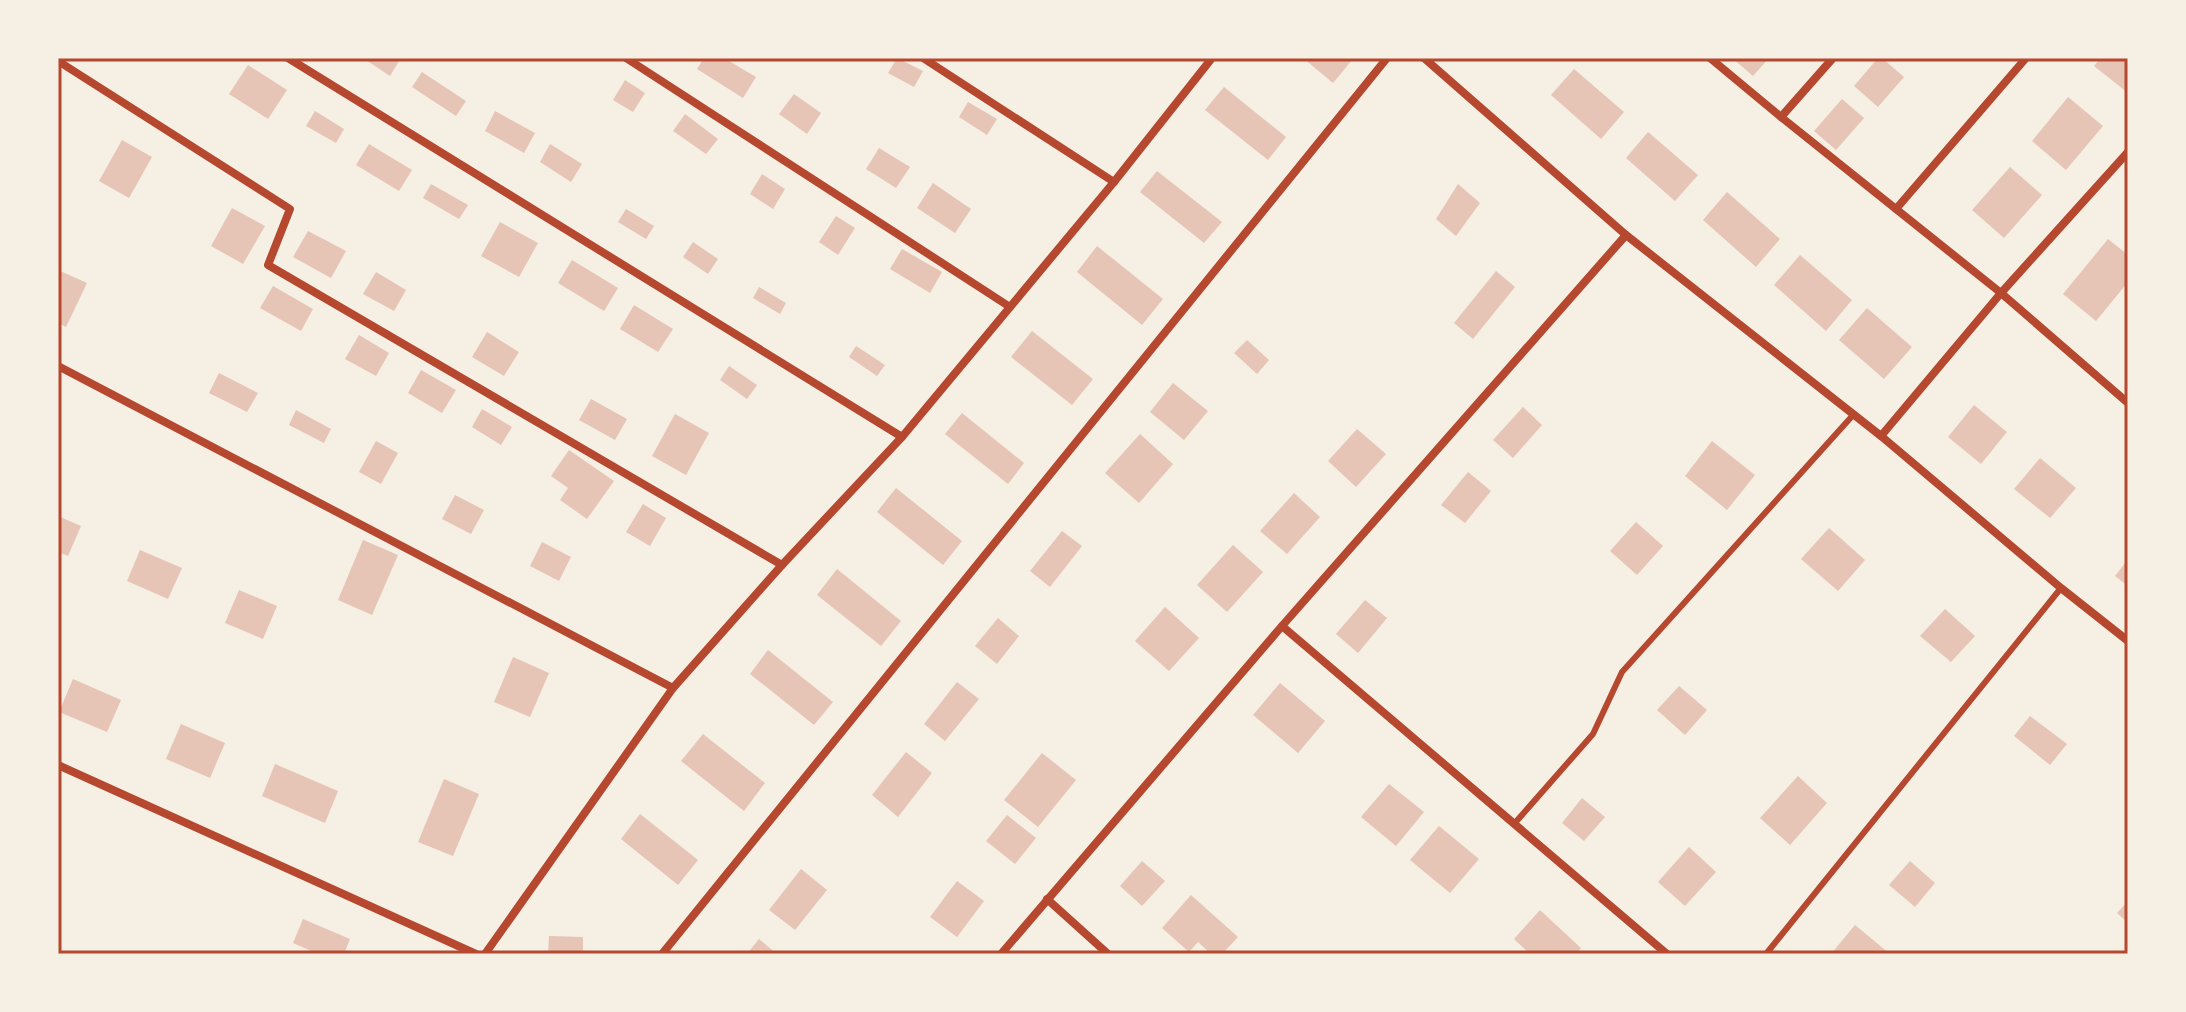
<svg xmlns="http://www.w3.org/2000/svg" width="2186" height="1012" viewBox="0 0 2186 1012" font-family="Overpass,sans-serif">
<style>
.building{fill:#e6c5b7}
.lines{fill:none;stroke-linecap:round;stroke-linejoin:round}
.service{stroke:#b5482f;stroke-width:6}
.minor{stroke:#b5482f;stroke-width:8}
.neatline{fill:none;stroke:#b5482f;stroke-width:3}
</style>
<rect width="100%" height="100%" fill="#f6efe4"/>
<g class="building">
<polygon points="363,58 394,58 399,61 390,76"/>
<polygon points="704,58 724,58 756,77 743,98 697,69"/>
<polygon points="897,58 923,71 914,87 888,73"/>
<polygon points="1303,58 1349,58 1352,60 1333,83"/>
<polygon points="1732,58 1769,58 1753,76"/>
<polygon points="1878,58 1882,58 1904,77 1878,107 1854,86"/>
<polygon points="2101,58 2128,58 2128,93 2094,66"/>
<polygon points="248,65 287,90 268,119 229,94"/>
<polygon points="1574,69 1624,112 1601,139 1551,95"/>
<polygon points="422,72 466,101 456,116 412,87"/>
<polygon points="625,80 645,93 633,112 613,100"/>
<polygon points="1224,87 1286,137 1268,160 1205,110"/>
<polygon points="794,94 821,113 807,134 779,114"/>
<polygon points="2068,97 2103,126 2066,170 2032,141"/>
<polygon points="1842,99 1864,118 1836,150 1814,131"/>
<polygon points="968,102 997,119 987,135 959,117"/>
<polygon points="315,111 344,129 336,143 306,126"/>
<polygon points="495,111 535,133 524,153 485,131"/>
<polygon points="685,114 718,139 706,154 673,131"/>
<polygon points="1648,132 1698,175 1675,201 1626,158"/>
<polygon points="122,140 152,157 129,198 99,181"/>
<polygon points="369,144 412,170 399,191 356,165"/>
<polygon points="550,144 582,164 571,182 540,162"/>
<polygon points="879,148 910,167 896,188 866,169"/>
<polygon points="2010,167 2042,195 2004,238 1972,210"/>
<polygon points="1157,171 1222,222 1204,243 1140,192"/>
<polygon points="762,174 785,189 773,209 750,194"/>
<polygon points="933,183 971,209 955,233 917,208"/>
<polygon points="431,184 468,205 459,219 423,198"/>
<polygon points="1458,184 1480,203 1456,236 1436,219"/>
<polygon points="1727,192 1780,239 1756,267 1703,220"/>
<polygon points="232,208 265,226 243,264 211,246"/>
<polygon points="626,209 654,226 646,239 618,222"/>
<polygon points="836,216 855,228 838,255 819,242"/>
<polygon points="500,222 538,243 519,277 481,256"/>
<polygon points="308,231 346,251 331,278 293,257"/>
<polygon points="2108,239 2128,255 2128,282 2096,321 2063,294"/>
<polygon points="693,242 718,259 708,274 683,257"/>
<polygon points="1097,246 1163,299 1142,325 1077,272"/>
<polygon points="902,249 942,272 930,293 890,269"/>
<polygon points="1800,255 1852,300 1826,331 1774,285"/>
<polygon points="572,260 618,288 604,311 558,283"/>
<polygon points="58,270 87,283 66,327 58,323"/>
<polygon points="1496,271 1515,287 1473,339 1454,323"/>
<polygon points="376,272 406,290 394,311 363,294"/>
<polygon points="273,286 313,309 301,331 260,308"/>
<polygon points="759,287 786,303 780,314 753,298"/>
<polygon points="634,305 673,329 658,352 620,329"/>
<polygon points="1867,308 1912,347 1884,379 1839,340"/>
<polygon points="1032,331 1093,379 1072,405 1011,357"/>
<polygon points="487,332 519,352 504,376 472,357"/>
<polygon points="359,335 389,353 376,376 345,359"/>
<polygon points="1247,340 1269,360 1257,374 1234,353"/>
<polygon points="856,346 885,365 877,376 849,357"/>
<polygon points="729,366 757,385 747,399 720,380"/>
<polygon points="421,370 456,390 442,413 408,393"/>
<polygon points="219,373 258,393 247,412 209,393"/>
<polygon points="1173,383 1208,411 1184,440 1150,412"/>
<polygon points="591,399 627,419 615,440 579,420"/>
<polygon points="1974,405 2007,432 1981,464 1948,437"/>
<polygon points="1523,407 1542,425 1513,458 1493,440"/>
<polygon points="482,409 512,427 501,445 472,427"/>
<polygon points="296,410 331,429 324,443 289,425"/>
<polygon points="962,413 1024,463 1008,484 945,434"/>
<polygon points="675,414 709,433 686,475 652,456"/>
<polygon points="1357,429 1386,454 1356,487 1328,461"/>
<polygon points="1140,434 1173,464 1139,503 1105,473"/>
<polygon points="376,441 398,453 381,484 359,472"/>
<polygon points="1712,441 1755,475 1727,510 1685,476"/>
<polygon points="569,450 614,481 587,519 560,500 568,488 551,476"/>
<polygon points="2040,458 2076,488 2050,518 2014,489"/>
<polygon points="1468,472 1491,491 1465,523 1441,505"/>
<polygon points="896,488 962,541 943,565 877,512"/>
<polygon points="1294,493 1320,517 1287,554 1260,531"/>
<polygon points="455,495 484,510 471,534 442,519"/>
<polygon points="643,504 666,518 650,546 626,532"/>
<polygon points="58,516 81,526 68,556 58,552"/>
<polygon points="1636,522 1663,546 1637,575 1610,551"/>
<polygon points="1829,528 1865,560 1838,591 1801,559"/>
<polygon points="1062,531 1082,546 1050,587 1030,571"/>
<polygon points="363,540 398,555 372,615 338,600"/>
<polygon points="542,542 571,557 559,581 530,566"/>
<polygon points="1233,545 1263,572 1227,612 1197,585"/>
<polygon points="140,550 182,568 168,599 127,581"/>
<polygon points="2128,559 2128,586 2115,576"/>
<polygon points="837,569 901,621 881,646 817,595"/>
<polygon points="239,590 277,606 263,639 225,623"/>
<polygon points="1365,600 1387,618 1358,653 1336,634"/>
<polygon points="1165,607 1199,638 1169,671 1135,641"/>
<polygon points="1945,609 1975,636 1951,662 1920,636"/>
<polygon points="998,618 1019,636 997,664 975,646"/>
<polygon points="768,650 833,702 814,725 750,674"/>
<polygon points="513,657 549,673 530,717 494,702"/>
<polygon points="73,679 121,700 107,732 59,712"/>
<polygon points="957,682 979,699 945,741 924,724"/>
<polygon points="1280,683 1325,721 1298,753 1253,715"/>
<polygon points="1679,686 1707,710 1685,735 1657,710"/>
<polygon points="2030,716 2067,744 2050,765 2014,736"/>
<polygon points="181,724 225,743 210,778 166,759"/>
<polygon points="703,734 765,783 744,811 681,761"/>
<polygon points="906,752 932,773 898,817 872,795"/>
<polygon points="1042,753 1076,780 1038,827 1004,800"/>
<polygon points="275,764 338,791 325,823 262,796"/>
<polygon points="1798,776 1827,803 1790,845 1760,818"/>
<polygon points="444,779 479,794 453,856 418,842"/>
<polygon points="1389,784 1424,812 1396,846 1361,817"/>
<polygon points="1582,798 1605,817 1584,841 1562,823"/>
<polygon points="640,814 698,860 678,885 621,839"/>
<polygon points="1007,815 1036,838 1015,864 986,841"/>
<polygon points="1439,826 1479,859 1450,893 1410,860"/>
<polygon points="1689,847 1716,872 1685,906 1658,882"/>
<polygon points="1142,861 1165,881 1142,906 1120,886"/>
<polygon points="1910,861 1935,883 1915,907 1889,885"/>
<polygon points="801,869 827,890 795,930 769,910"/>
<polygon points="957,881 984,901 957,937 930,917"/>
<polygon points="1191,895 1238,937 1222,954 1211,954 1198,942 1189,952 1162,928"/>
<polygon points="2128,901 2128,923 2117,913"/>
<polygon points="1540,910 1581,948 1576,954 1530,954 1514,939"/>
<polygon points="303,919 350,939 344,954 318,954 293,943"/>
<polygon points="1855,925 1890,954 1831,954"/>
<polygon points="549,936 583,937 583,954 548,954"/>
<polygon points="759,939 777,954 747,954"/>
</g>
<g class="lines">
<g class="service">
<polyline points="1514,824 1593,734 1622,672 1854,414"/>
<polyline points="1766,954 2061,588"/>
</g>
<g class="minor">
<polyline points="288,58 902,437"/>
<polyline points="626,58 1010,307"/>
<polyline points="923,58 1114,182"/>
<polyline points="1424,58 1626,235 1881,436 2061,588 2128,641"/>
<polyline points="1710,58 1781,117 1833,58"/>
<polyline points="58,61 290,209 268,265 782,565"/>
<polyline points="1781,117 2001,293 2128,403"/>
<polyline points="1896,209 2026,58"/>
<polyline points="58,366 673,688"/>
<polyline points="1881,436 2001,293 2128,152"/>
<polyline points="1282,626 1667,954"/>
<polyline points="58,765 476,954"/>
<polyline points="1047,899 1108,954"/>
<polyline points="485,954 673,688 782,565 902,437 1114,182 1212,58"/>
<polyline points="662,954 1387,58"/>
<polyline points="1001,954 1282,626 1626,235"/>
</g>
</g>
<rect width="2186" height="1012" fill="none" stroke="#f6efe4" stroke-width="120"/>
<rect x="60" y="60" width="2066" height="892" class="neatline"/>
</svg>
